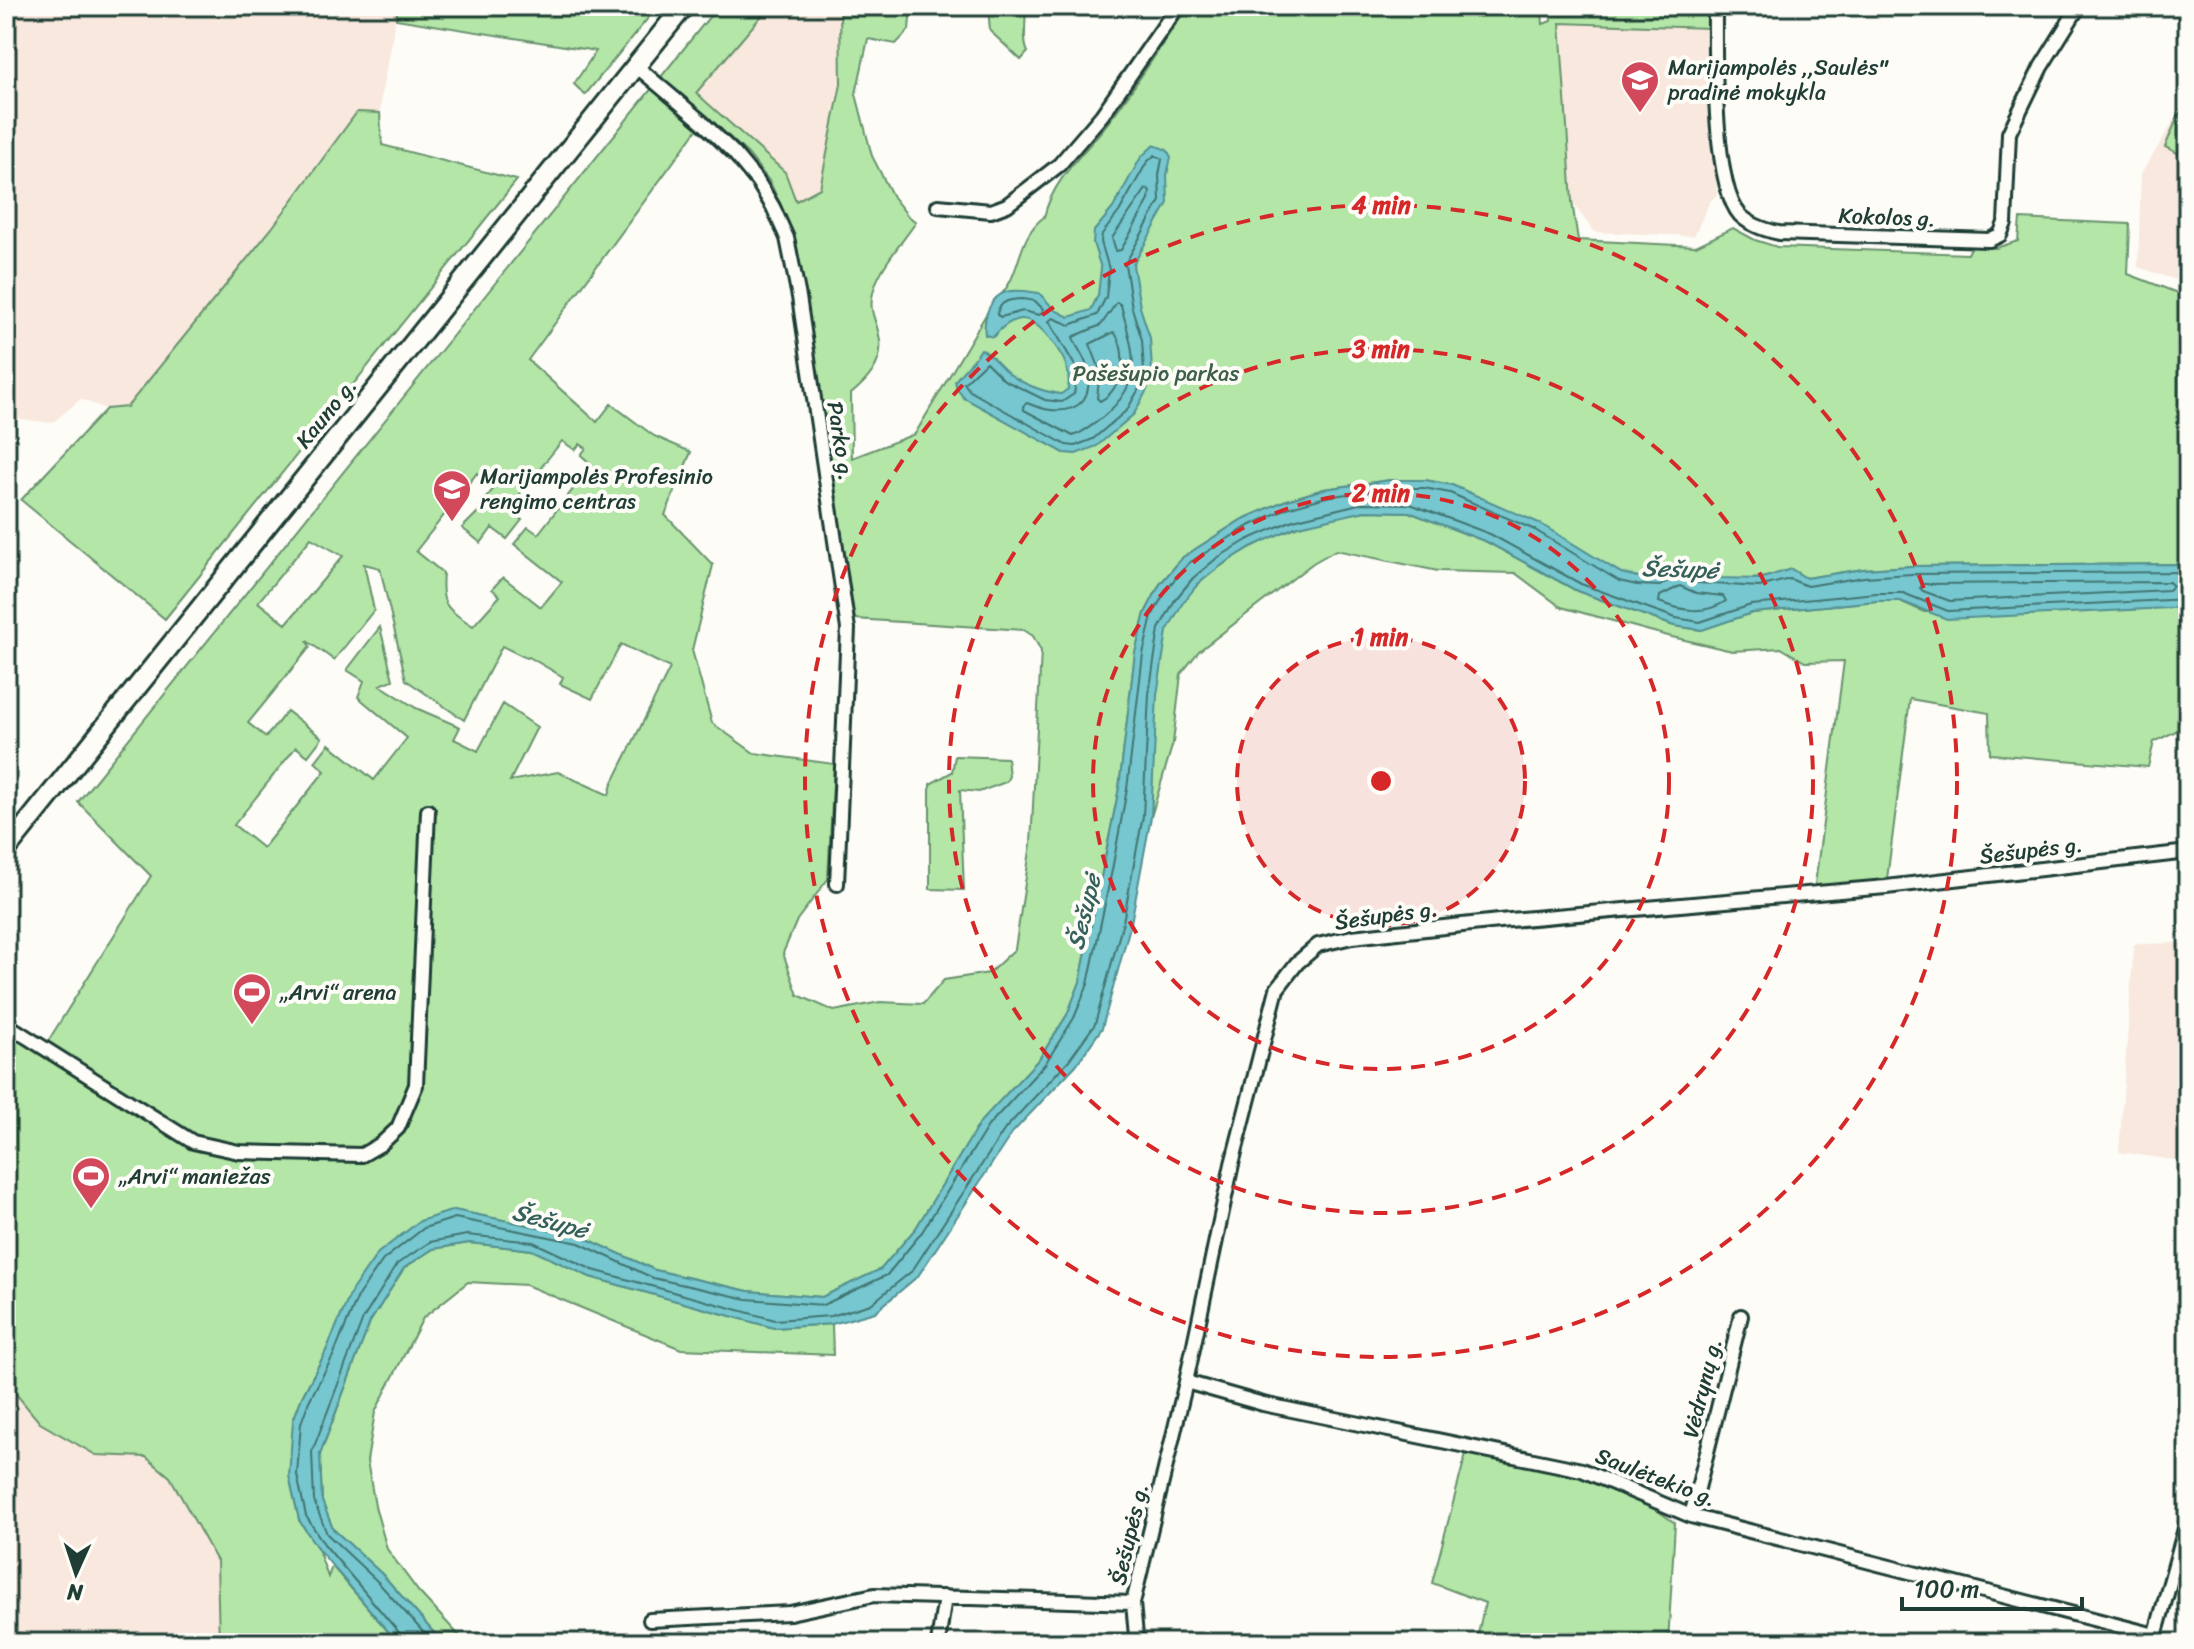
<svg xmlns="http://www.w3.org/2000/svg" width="2194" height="1649" viewBox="0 0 2194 1649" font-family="Sriracha,sans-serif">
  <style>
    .built { fill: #f8e8dd }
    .green { fill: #b3e6a7; stroke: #69926e; stroke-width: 2; fill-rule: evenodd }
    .water { fill: #76c7cf; stroke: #539091; stroke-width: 2 }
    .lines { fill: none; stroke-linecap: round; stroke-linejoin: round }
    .shore { stroke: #427472; stroke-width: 2 }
    .minor-casing { stroke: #1f3d34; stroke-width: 18 }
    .secondary-casing { stroke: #1f3d34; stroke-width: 24 }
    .minor { stroke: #fdfcf7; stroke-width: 12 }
    .secondary { stroke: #fdfcf7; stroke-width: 18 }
    .ring { fill: none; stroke: #d62828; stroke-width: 4; stroke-dasharray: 14 10 }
    .labels { text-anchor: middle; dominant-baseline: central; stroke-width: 8; stroke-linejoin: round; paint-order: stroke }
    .poi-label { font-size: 22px; fill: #1f3d34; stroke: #fdfcf7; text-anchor: start }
    .street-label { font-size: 22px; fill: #1f3d34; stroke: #fdfcf7 }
    .park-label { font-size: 22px; fill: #3d5f4b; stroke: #fdfcf7 }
    .water-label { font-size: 24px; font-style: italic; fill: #35605b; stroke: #fdfcf7 }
    .centre { fill: #d62828; stroke: #fdfcf7; stroke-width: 4 }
    .ring-label { font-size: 24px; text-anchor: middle; font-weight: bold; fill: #d62828; stroke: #fdfcf7; stroke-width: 8; stroke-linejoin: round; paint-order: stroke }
  </style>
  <rect width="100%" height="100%" fill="#fdfcf7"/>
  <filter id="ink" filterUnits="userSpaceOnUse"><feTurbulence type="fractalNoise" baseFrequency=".0125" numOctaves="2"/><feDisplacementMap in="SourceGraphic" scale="16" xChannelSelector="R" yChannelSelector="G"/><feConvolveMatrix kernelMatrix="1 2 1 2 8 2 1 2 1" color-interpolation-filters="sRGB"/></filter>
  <g filter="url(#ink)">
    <path class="built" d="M6 6H398L382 90 380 113H357L272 228 127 407 106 409 81 399 52 423 6 417Z
      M770 6H840L841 84 820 188 796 201 696 93Z
      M1560 23 1710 28 1717 195 1710 201 1694 236 1594 232 1572 202Z
      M2188 98V284L2138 267 2141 174Z
      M2188 943V1162L2119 1152 2134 944Z
      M6 1382 40 1423 96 1455 147 1457 170 1477 217 1562 219 1643H6Z"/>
    <path class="green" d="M398 6H658L585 95 574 84 596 51 396 19Z
      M718 6H770L696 93 785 172 796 201 820 188 841 84 840 6H911L909 30 896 44 868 39 856 94 872 156 893 197 908 216 916 222C905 239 881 266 875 286 866 313 877 317 880 341 883 364 867 381 851 394L852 458 915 434 994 301C1023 280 1014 239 1044 217 1054 175 1089 150 1113 116 1137 84 1158 51 1180 18L1197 7 1538 6 1542 11 1543 24 1551 21V6H1557L1558 13 1575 14 1576 6H1579L1586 13 1592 6H1715L1709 28 1560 23 1572 202 1578 240 1696 246 1733 228 1755 240 1777 247 1968 254 1971 247 1996 248 2018 241 2020 219 2130 224 2128 274 2188 297V564L1912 566 1863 569 1806 578 1791 569C1765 581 1729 583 1701 576 1690 573 1683 568 1670 568L1660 578 1638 577 1621 573 1452 485 1425 480H1390L1324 489 1284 501 1241 520 1183 557 1160 584 1145 613 1135 653 1119 788 1080 982 1067 1015 1039 1059 981 1121 916 1228 881 1269 822 1297 748 1291 655 1270 581 1236 454 1210 325 1353 302 1397 293 1421 299 1520 318 1549 328 1577 332 1566 398 1643H219L217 1561 170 1477 146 1457 96 1455 40 1423 6 1382V1024L45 1046 151 876 78 802ZM707 116 748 154 770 182 796 240 855 619 1024 630 1033 636 1041 651 1031 844 1015 949 989 973 944 980 923 1004 880 1002 834 1011 798 995 783 953 797 920 828 879 834 764 754 753 712 723 692 650 713 565 665 515 691 452 654 436 611 404 597 422 528 360ZM562 441 575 450 580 444 586 448 581 455 592 465 538 534 528 527 514 544 562 582 541 607 503 577 492 589 500 596 473 626C446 608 440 606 443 573L416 551 477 473 495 487 482 503 484 506 462 528 481 543 492 528 507 539 522 520 508 509ZM311 538 343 556 286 624 258 602ZM364 564 380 568 406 680 464 720 502 646 526 658 529 657 563 677 560 684 592 699 621 644 670 668 612 784 609 795 558 772 510 781 537 727 503 704 478 751 454 739 460 727 416 708 380 685 393 680 380 627 347 670 364 681 358 697 407 738 374 780 329 744 315 762 325 771 263 848 234 825 296 747 308 756 322 738 287 711 266 737 248 723 310 647 307 641 334 660 374 610Z
      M988 6H1025C1027 21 1022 41 1028 52L1021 60 990 31Z
      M2188 101V158L2165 147 2178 116Z
      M357 112 380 113 382 145 517 180 165 619 21 500 106 409 127 407 272 228Z
      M1365 511 1409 512 1487 542 1577 591 1674 626 1701 630 1752 613 1877 601H1900L1924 612 2188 607V725L2154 742 2148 767 1990 754 1989 713 1910 699 1886 887 1814 892 1844 661 1805 662 1781 648 1732 651 1672 637 1561 607 1515 573 1438 571 1336 550 1313 563 1199 651 1181 674 1173 743 1151 817C1154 757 1152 693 1166 634 1179 583 1248 545 1294 528 1316 520 1342 516 1365 511Z
      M955 756 1007 758 1009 776 1006 782 979 792 960 790 964 890 930 889V784L952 772Z
      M469 1243 532 1250 590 1277 774 1328 832 1324 833 1355 681 1349 526 1285 468 1282 423 1318 375 1412 367 1461 375 1506 387 1549 418 1591 466 1643H443L382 1574 333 1529 322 1501 320 1455 370 1322 404 1268 433 1249Z
      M1468 1446 1607 1475 1675 1523 1668 1643H1476L1485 1603 1432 1583Z"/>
    <path class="water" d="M1154 145 1167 150 1171 157 1167 175 1168 203 1133 265 1140 307 1150 338 1152 371 1147 390 1134 414 1097 446 1076 454 1064 453 964 398 957 389 955 381C964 368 973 363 981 349 992 355 997 363 1006 371 1019 383 1043 392 1061 394L1068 389C1071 371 1064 357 1053 343 1033 316 1018 309 993 337L985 335C983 319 989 297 1006 292 1016 289 1030 292 1039 293L1055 310 1069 317 1091 310 1098 295 1101 268 1093 243 1094 231 1113 208 1141 157Z
      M1390 480H1425L1452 485 1539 523 1621 573 1638 577 1659 578 1675 566 1699 575 1719 578 1760 579 1791 569 1806 578 1863 569 1912 566 2188 564V607L1947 619 1900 601H1877L1752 613 1702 630 1674 626 1577 591 1487 542 1409 512 1365 511 1295 527 1251 547 1222 565 1198 584 1182 604 1167 631 1157 695 1151 817 1131 923 1102 1028 1076 1065 1012 1133 918 1276 875 1312 832 1324 774 1328 590 1277 532 1250 469 1243 433 1249 404 1268 370 1322 320 1454 322 1501 333 1529 382 1574 443 1643H398L318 1549 299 1520 289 1476 293 1421 302 1397 325 1353 352 1290 378 1253 420 1221 454 1210 581 1236 655 1270 748 1291 822 1297 881 1269 916 1228 981 1121 1039 1059 1067 1015 1080 982 1119 788 1135 653 1145 613 1160 584 1183 557 1241 520 1284 501 1324 489Z"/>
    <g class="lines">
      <path class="shore" d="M1155 155 1162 159 1159 175 1160 201 1125 264 1132 308 1142 340 1144 370 1140 387 1127 410 1093 439 1075 446 1066 445 970 391 964 383 986 362 1004 380 1045 400 1062 402 1074 394 1078 371 1049 321 1053 318 1070 325 1097 315 1106 297 1109 269 1101 242 1102 234 1119 212 1147 162Z
        M1146 189 1150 191 1149 200 1121 250 1116 251 1112 238Z
        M1023 299 1035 301 1043 309 1042 313 1039 315 1023 311 1001 317 997 315C998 301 1011 299 1023 299Z
        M1117 302 1121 305C1132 350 1147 379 1105 415 1095 424 1086 431 1073 436L1024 410 1023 406 1027 403C1057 416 1094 415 1088 371 1087 359 1076 348 1073 337L1101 325Z
        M1114 332C1129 351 1123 390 1100 401L1097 398 1100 370 1090 344Z
        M2169 582 2173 586 2169 590 1950 601 1923 591 1920 588 1924 584Z
        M1680 586 1696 593 1723 596 1726 601C1705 615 1682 611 1659 602L1660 596Z
        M403 1643 401 1635 324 1544 306 1516 297 1475 301 1423 309 1401 333 1356 359 1294 383 1260 424 1228 455 1218 579 1243 653 1278 747 1299 823 1305 887 1275 922 1232 988 1126 1045 1064 1074 1018 1088 984 1112 870 1127 789 1143 654 1152 616 1167 588 1189 563 1245 528 1287 508 1326 497 1390 488H1424L1450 493 1535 530 1619 581 1637 585 1660 586 1677 575 1699 583 1759 587 1790 579 1807 586 1864 577 1912 574 2188 572
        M433 1643 376 1580 327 1534 314 1501 312 1452 363 1319 397 1264 430 1242 467 1235 533 1242 593 1270 775 1320 831 1316 871 1304 912 1271 1005 1129 1069 1060 1095 1024 1123 922 1143 816 1149 694 1159 629 1175 600 1193 578 1217 558 1247 540 1293 520 1363 503 1410 504 1490 534 1581 584 1676 618 1700 622 1751 605 1877 593H1903L1948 611 2188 599"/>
      <g class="minor-casing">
        <path id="minor" d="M1715 6C1715 50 1712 184 1740 215 1750 225 1765 230 1779 233L1989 240 2000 235 2005 223 2009 133 2041 67 2079 6
          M636 66 701 121 734 153 758 182 773 207 787 238 799 297 848 629 837 884
          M938 206 991 211 1007 205 1059 165 1102 115 1178 6
          M6 1024 193 1142 239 1152 362 1155 381 1144 398 1128 416 1085 428 811
          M1186 1382 1263 1404 1582 1470 1691 1516 2155 1635
          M1691 1516 1741 1316
          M650 1620 790 1613 874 1595 1133 1603
          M2154 1640 2188 1518
          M938 1643 945 1597
          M1141 1643 1136 1636 1133 1603 1186 1382 1232 1164 1277 989 1297 963 1318 945 1352 937 1499 921 1886 887 2188 852"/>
      </g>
      <g class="secondary-casing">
        <path id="secondary" d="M6 850 684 6"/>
      </g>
      <use href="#minor" class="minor"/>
      <use href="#secondary" class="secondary"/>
    </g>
  </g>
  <circle cx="1381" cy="781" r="144" fill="#d62828" fill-opacity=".12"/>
  <g class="ring">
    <circle cx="1381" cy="781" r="144"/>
    <circle cx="1381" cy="781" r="288"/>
    <circle cx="1381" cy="781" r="432"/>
    <circle cx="1381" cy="781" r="576"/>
  </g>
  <defs>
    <g id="school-pin" transform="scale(2)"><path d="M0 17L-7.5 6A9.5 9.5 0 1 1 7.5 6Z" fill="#d1495b" stroke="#fdfcf7"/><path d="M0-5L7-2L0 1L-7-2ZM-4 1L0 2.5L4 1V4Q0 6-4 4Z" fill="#fff"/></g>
    <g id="university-pin" transform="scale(2)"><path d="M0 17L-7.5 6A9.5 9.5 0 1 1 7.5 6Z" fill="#d1495b" stroke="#fdfcf7"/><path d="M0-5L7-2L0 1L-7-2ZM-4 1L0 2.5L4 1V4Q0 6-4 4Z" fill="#fff"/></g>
    <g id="stadium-pin" transform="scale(2)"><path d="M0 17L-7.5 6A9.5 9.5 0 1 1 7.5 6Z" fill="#d1495b" stroke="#fdfcf7"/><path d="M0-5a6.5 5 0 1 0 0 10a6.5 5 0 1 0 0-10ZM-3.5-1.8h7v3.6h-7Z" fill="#fff"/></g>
  </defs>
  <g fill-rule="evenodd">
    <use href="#school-pin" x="1640" y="80"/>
    <use href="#university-pin" x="452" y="489"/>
    <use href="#stadium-pin" x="252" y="992"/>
    <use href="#stadium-pin" x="91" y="1176"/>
  </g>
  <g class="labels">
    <g class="poi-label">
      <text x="1668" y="67">Marijampolės ,,Saulės"<tspan x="1668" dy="25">pradinė mokykla</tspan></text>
      <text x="480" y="476">Marijampolės Profesinio<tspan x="480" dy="25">rengimo centras</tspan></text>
      <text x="280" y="992">„Arvi“ arena</text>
      <text x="119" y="1176">„Arvi“ maniežas</text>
    </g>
    <g class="street-label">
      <text transform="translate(1887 217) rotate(2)">Kokolos g.</text>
      <text transform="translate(326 413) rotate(-51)">Kauno g.</text>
      <text transform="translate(841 441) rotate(81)">Parko g.</text>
      <text transform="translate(2031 850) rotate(-7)">Šešupės g.</text>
      <text transform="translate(1386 915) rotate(-8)">Šešupės g.</text>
      <text transform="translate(1702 1388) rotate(-76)">Vėdrynų g.</text>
      <text transform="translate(1656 1477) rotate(21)">Saulėtekio g.</text>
      <text transform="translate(1129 1534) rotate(-77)">Šešupės g.</text>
    </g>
    <g class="park-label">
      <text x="1156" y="373">Pašešupio parkas</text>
    </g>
    <g class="water-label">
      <text transform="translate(1680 569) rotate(2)">Šešupė</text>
      <text transform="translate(1084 912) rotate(-76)">Šešupė</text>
      <text transform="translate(550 1221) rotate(15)">Šešupė</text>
    </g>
  </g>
  <circle cx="1381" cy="781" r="12" class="centre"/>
  <g class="ring-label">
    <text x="1381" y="213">4 min</text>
    <text x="1381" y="357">3 min</text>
    <text x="1381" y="501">2 min</text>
    <text x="1381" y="645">1 min</text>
  </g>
  <rect width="2194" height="1649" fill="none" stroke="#fdfcf7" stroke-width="32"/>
  <rect x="16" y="16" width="2162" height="1617" fill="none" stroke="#1f3d34" stroke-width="3" filter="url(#ink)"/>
  <g transform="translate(76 1573) rotate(183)" stroke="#fdfcf7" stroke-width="6" paint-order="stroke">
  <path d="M0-6L14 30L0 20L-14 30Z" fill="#1f3d34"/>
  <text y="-12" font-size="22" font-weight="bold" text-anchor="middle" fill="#1f3d34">N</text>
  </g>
  <path d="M1902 1597v12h180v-12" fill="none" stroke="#1f3d34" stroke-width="4"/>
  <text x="1914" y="1597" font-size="24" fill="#1f3d34" stroke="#fdfcf7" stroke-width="6" paint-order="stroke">100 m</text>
</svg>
